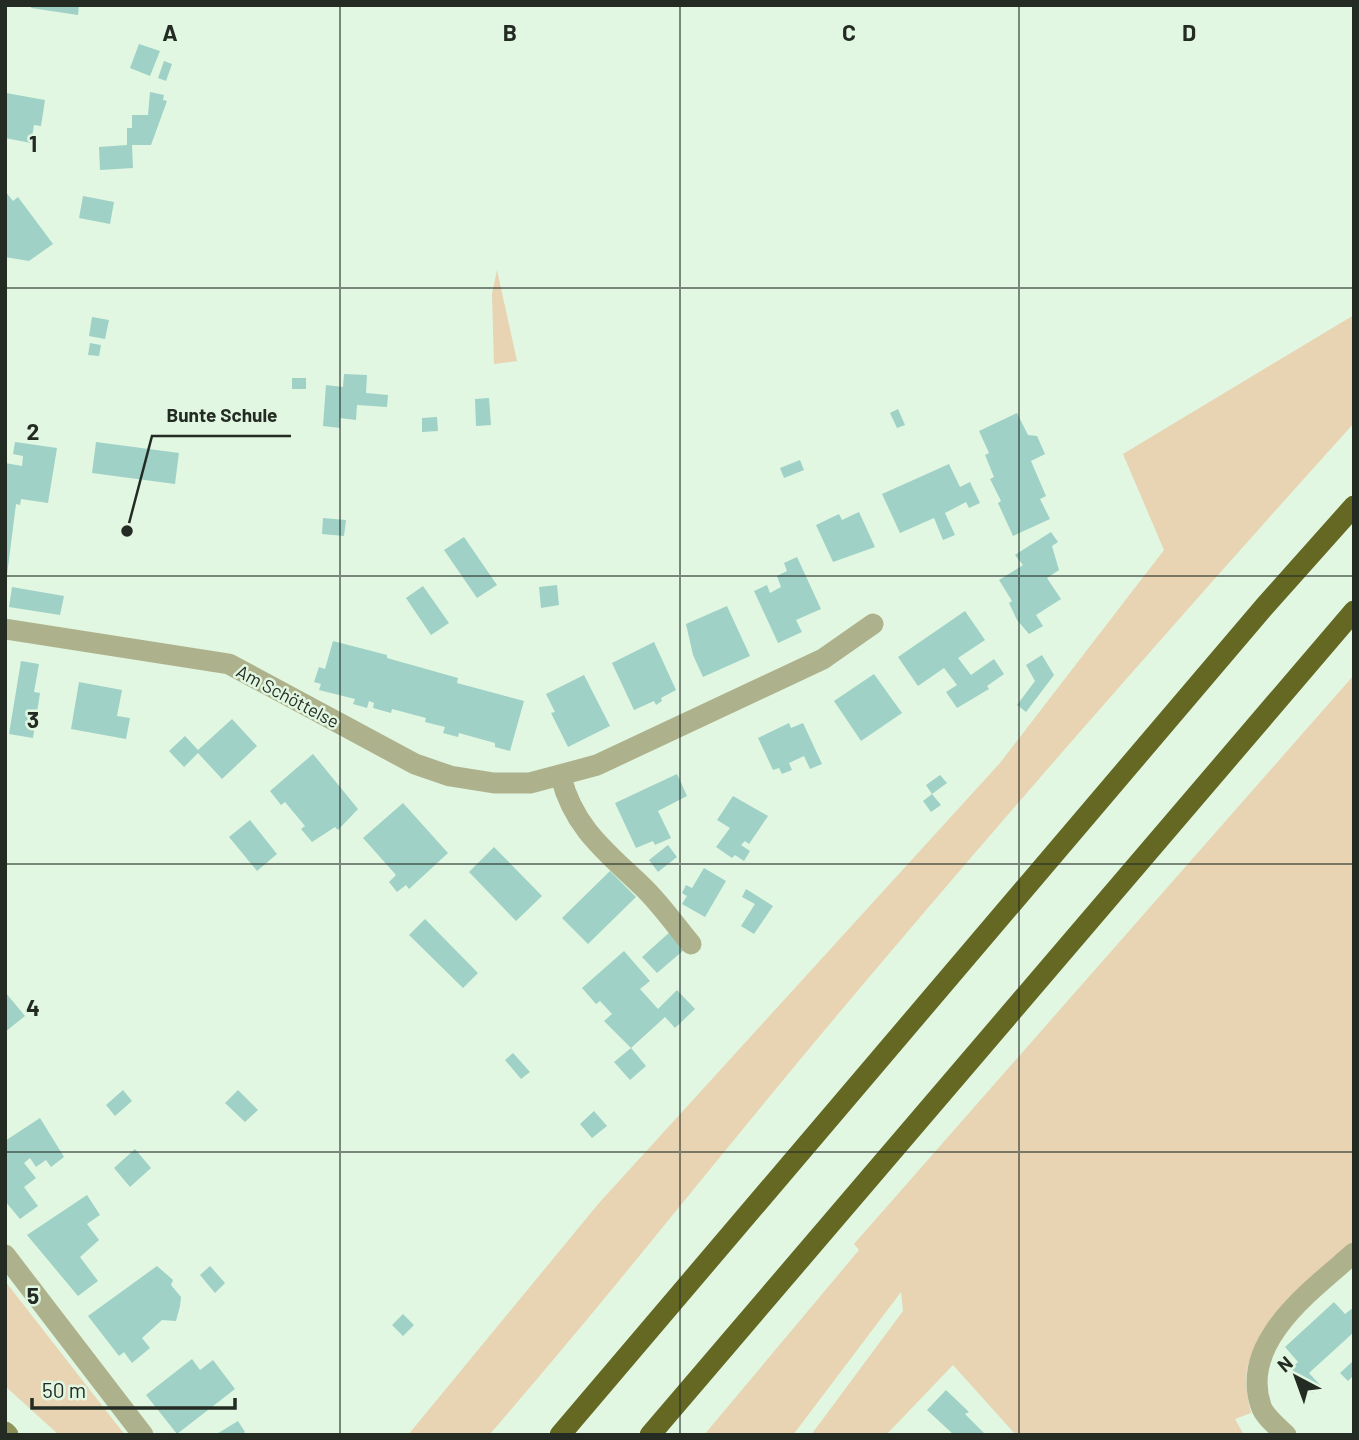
<svg xmlns="http://www.w3.org/2000/svg" width="1359" height="1440" viewBox="0 0 1359 1440" font-family="Barlow,sans-serif">
  <style>
    .green { fill: #e8d3b2 }
    .building { fill: #9fd1c6 }
    .lines { fill: none; stroke-linecap: round; stroke-linejoin: round }
    .minor { stroke: #aeb28c; stroke-width: 21 }
    .secondary { stroke: #8e935a; stroke-width: 21 }
    .motorway { stroke: #646823; stroke-width: 21 }
    .grid { fill: none; stroke: #232b23; stroke-width: 2; stroke-opacity: 0.55 }
    .labels { text-anchor: middle; dominant-baseline: central; stroke-width: 5; stroke-linejoin: round; paint-order: stroke }
    .street-label { font-size: 18px; fill: #232b23; stroke: #e1f7e2 }
    .grid-label { font-size: 23px; text-anchor: middle; font-weight: bold; fill: #232b23; stroke: #e1f7e2; stroke-width: 5; stroke-linejoin: round; paint-order: stroke }
    .leader { fill: none; stroke: #232b23; stroke-width: 2.5 }
    .callout-dot { fill: #232b23; stroke: #e1f7e2; stroke-width: 2.5 }
    .callout-label { font-size: 19px; text-anchor: middle; font-weight: bold; fill: #232b23; stroke: #e1f7e2; stroke-width: 5; stroke-linejoin: round; paint-order: stroke }
  </style>
  <rect width="100%" height="100%" fill="#e1f7e2"/>
  <path class="green" d="M497 270 517 361 494 364 492 294Z
    M1354 315V423C1172 625 992 830 818 1038 708 1170 602 1305 489 1435H408L599 1203 1000 763 1164 550 1123 454Z
    M1354 675V1241C1330 1260 1256 1338 1248 1365 1244 1380 1247 1397 1251 1413L1235 1419 1244 1435H1016L953 1365 886 1435H811L903 1311 901 1292 793 1435H704L859 1250 854 1244Z
    M5 1281 125 1435H59L5 1386Z"/>
  <path class="building" d="M32 5H79L78 15 31 8Z
    M139 44 160 51 150 76 130 68Z
    M164 61 172 64 166 81 158 78Z
    M150 92 164 95 163 100 167 101 151 145H132L133 168 100 170 99 147 127 145V128H132V115H148Z
    M6 93 45 100 41 126 34 125 31 143 5 138Z
    M5 191 13 201 18 197 53 244 29 261 5 257Z
    M83 196 114 202 110 224 79 218Z
    M92 317 109 320 105 339 89 336Z
    M90 343 101 345 99 356 88 355Z
    M344 374 367 375 366 393 388 395 387 407 357 405 356 420 340 418V428L323 426 326 385 343 387Z
    M292 378H306V389H292Z
    M489 398 491 425 476 426 475 399Z
    M898 409 905 425 897 428 890 413Z
    M1017 413 1028 435 1037 436 1045 454 1031 461 1046 496 1040 499 1050 519 1013 536 998 503 1001 501 990 479 994 477 985 455 989 453 979 431Z
    M437 417 438 431 422 432V418Z
    M15 442 57 448 48 503 21 499 20 505 16 504 7 575 5 463 22 466 23 456 13 454Z
    M96 442 179 453 175 484 92 473Z
    M800 460 804 470 784 478 780 468Z
    M949 464 960 487 970 482 980 503 969 508 966 502 945 513 955 535 943 540 934 518 900 533 882 494Z
    M859 512 875 547 833 562 816 525 839 514 842 520Z
    M323 518 346 520 344 536 322 534Z
    M1051 532 1058 542 1052 546 1059 570 1047 578 1061 599 1036 615 1043 626 1029 634 1017 620 1009 603 1012 601 999 580 1023 565 1015 555Z
    M464 537 497 585 477 598 444 550Z
    M797 557 821 609 796 620 802 632 778 643 754 591 767 585 770 593 781 587 777 576 787 571 784 563Z
    M557 585 559 605 541 608 539 587Z
    M423 586 449 623 431 635 406 598Z
    M12 587 64 596 60 615 9 607Z
    M727 606 750 656 703 677 693 655 686 624Z
    M965 611 985 640 958 658 971 675 994 659 1004 674 987 686 989 689 957 708 946 692 957 685 944 668 918 686 898 657Z
    M333 641 387 655V658L458 678 457 683 524 701 510 751 495 747V743L459 733 458 737 443 733 445 727 425 722 426 718 392 709 391 713 373 708 374 703 369 701 367 708 353 704 355 699 319 690 321 684 314 682 319 667 325 669Z
    M654 642 676 690 661 698 662 701 656 705 654 701 634 710 612 663Z
    M1042 655 1054 675 1026 712 1017 705 1035 681 1026 665Z
    M21 661 39 664 34 692 40 693 33 738 9 734Z
    M874 674 902 713 861 741 834 701Z
    M584 675 610 726 568 747 551 713 555 712 546 694Z
    M79 682 122 690 117 716 130 718 126 739 71 729Z
    M232 719 257 746 222 779 198 753 184 767 169 751 185 736 198 750Z
    M789 723 791 728 803 723 822 764 810 769 804 756 789 763 792 770 782 774 779 768 773 770 758 738Z
    M313 754 358 809 338 830 335 827 312 842 301 829 305 826 285 802 281 805 270 791Z
    M677 774 687 796 658 811 671 838 655 845 653 841 636 848 615 803Z
    M940 775 947 783 932 794 926 785Z
    M932 794 941 805 931 812 923 801Z
    M733 796 768 816 749 844 745 841 741 845 750 851 744 861 735 855 732 858 716 847 730 828 717 820Z
    M403 803 448 853 409 889 406 885 397 892 389 882 396 875 363 838Z
    M250 820 277 854 257 871 229 837Z
    M668 845 677 857 658 872 649 860Z
    M494 847 542 896 516 921 469 872Z
    M704 868 726 881 705 917 682 904 687 896 682 893 686 885 692 888Z
    M610 871 636 897 588 944 562 918Z
    M746 889 773 906 754 934 741 926 755 904 742 897Z
    M425 919 478 973 463 988 409 935Z
    M670 932 685 949 657 973 642 957Z
    M624 951 650 981 640 989 658 1009 677 990 695 1009 675 1028 665 1017 631 1048 604 1021 612 1014 600 1001 596 1004 582 988Z
    M5 992 25 1016 5 1032Z
    M631 1048 646 1066 630 1080 614 1062Z
    M513 1053 530 1072 521 1079 505 1060Z
    M123 1090 132 1101 115 1116 106 1105Z
    M238 1090 258 1110 245 1122 225 1103Z
    M594 1111 607 1126 592 1138 580 1124Z
    M40 1118 64 1157 51 1167 46 1160 36 1167 30 1158 24 1163 36 1178 24 1187 38 1206 20 1219 5 1201V1141Z
    M135 1149 151 1168 130 1187 114 1168Z
    M87 1195 100 1215 87 1224 99 1240 80 1257 98 1281 78 1296 27 1235Z
    M157 1266 173 1280 171 1285 181 1297 180 1306 176 1321 162 1320 142 1338 150 1348 132 1363 124 1352 119 1356 88 1316Z
    M210 1266 225 1283 215 1293 200 1275Z
    M1334 1302 1345 1314 1354 1307V1332L1309 1373 1321 1386 1312 1393 1290 1369 1298 1362 1285 1347Z
    M403 1314 414 1325 403 1336 392 1325Z
    M192 1359 200 1370 213 1360 235 1389 177 1434 146 1395Z
    M1354 1360V1375L1348 1381 1340 1373Z
    M946 1390 969 1412 965 1414 986 1435H954L927 1410Z
    M238 1421 245 1432 242 1435H215Z"/>
  <g class="lines">
    <path class="minor" d="M5 629 229 664 415 764 450 776 494 783H530L597 765 823 659 873 624
      M561 777C574 829 608 853 645 889 662 906 676 926 691 944
      M5 1255 143 1435
      M1286 1435C1278 1427 1264 1416 1261 1406 1239 1342 1312 1290 1354 1253"/>
    <path class="secondary" d="M5 1432 8 1435"/>
    <path class="motorway" d="M560 1435 1264 607 1354 506
      M650 1435 1354 611"/>
  </g>
  <path class="grid" d="M340 5V1435M680 5V1435M1019 5V1435M5 288H1354M5 576H1354M5 864H1354M5 1152H1354"/>
  <g class="labels">
    <g class="street-label">
      <text transform="translate(288 696) rotate(28)">Am Schöttelse</text>
    </g>
  </g>
  <g class="grid-label">
    <text x="170" y="41">A</text>
    <text x="510" y="41">B</text>
    <text x="849" y="41">C</text>
    <text x="1189" y="41">D</text>
    <text x="33" y="152">1</text>
    <text x="33" y="440">2</text>
    <text x="33" y="728">3</text>
    <text x="33" y="1016">4</text>
    <text x="33" y="1304">5</text>
  </g>
  <path class="leader" d="M127 531L152 436H291"/>
  <circle class="callout-dot" cx="127" cy="531" r="7"/>
  <g class="callout-label">
    <text x="222" y="422">Bunte Schule</text>
  </g>
  <rect width="1359" height="1440" fill="none" stroke="#232b23" stroke-width="14"/>
  <g transform="translate(1296 1377) rotate(319)" stroke="#e1f7e2" stroke-width="5" paint-order="stroke">
  <path d="M0-5L12 26L0 18L-12 26Z" fill="#232b23"/>
  <text y="-10" font-size="19" font-weight="bold" text-anchor="middle" fill="#232b23">N</text>
  </g>
  <path d="M32 1398v10h203v-10" fill="none" stroke="#232b23" stroke-width="3.5"/>
  <text x="42" y="1398" font-size="21" fill="#232b23" stroke="#e1f7e2" stroke-width="5" paint-order="stroke">50 m</text>
</svg>
